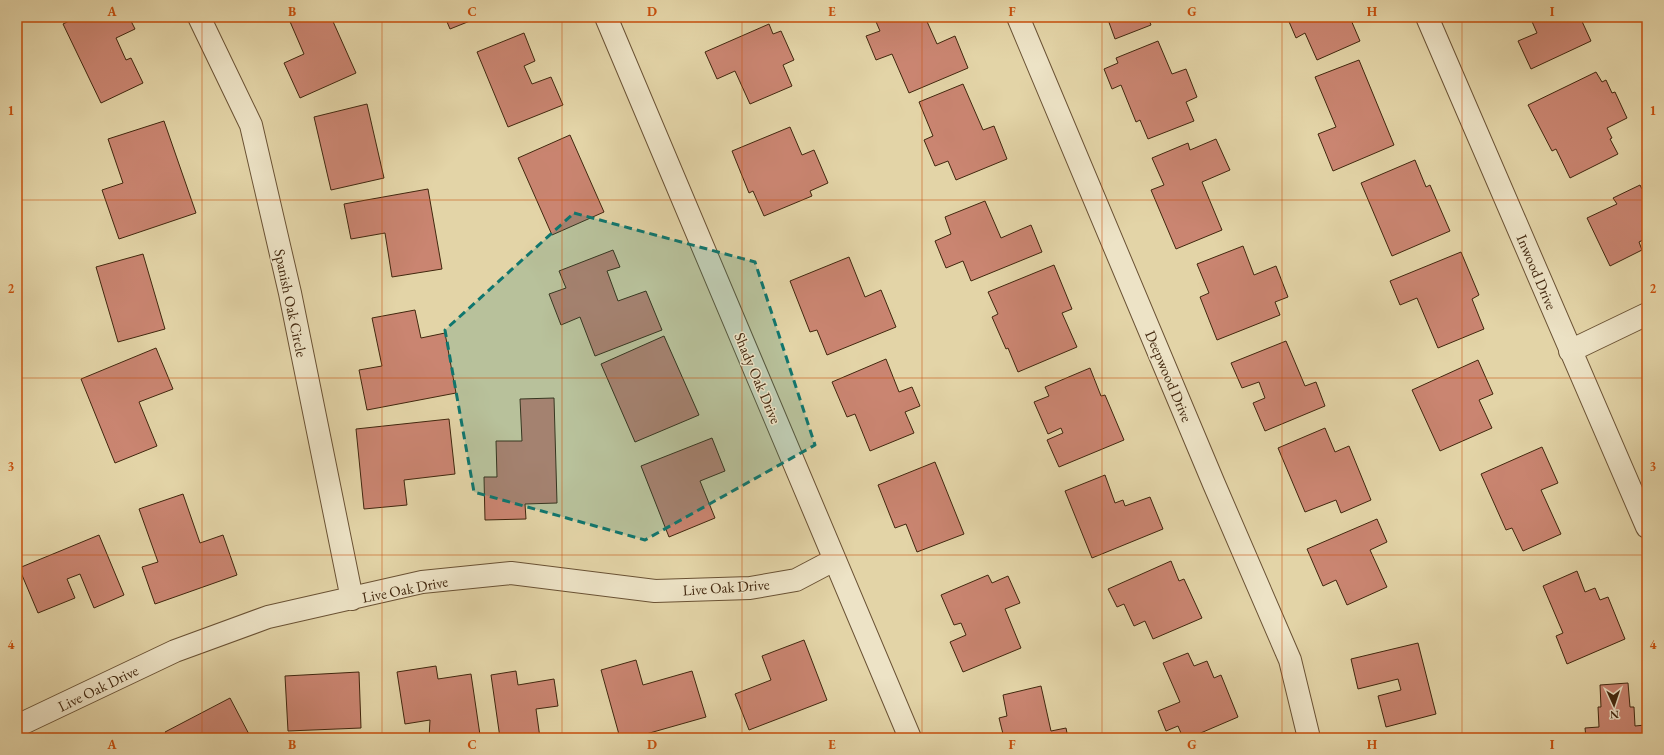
<svg xmlns="http://www.w3.org/2000/svg" width="1664" height="755" viewBox="0 0 1664 755" font-family="'EB Garamond',serif">
  <style>
    .building { fill: #ca8571; stroke: #41270e }
    .lines { fill: none; stroke-linecap: round; stroke-linejoin: round }
    .minor-casing { stroke: #6a5234; stroke-width: 24 }
    .minor { stroke: #ede3c6; stroke-width: 22 }
    .marked { fill: #0f766e; fill-opacity: 0.2; stroke: #0f766e; stroke-width: 3; stroke-dasharray: 8 5; stroke-linejoin: round }
    .grid { fill: none; stroke: #c74f0c; stroke-width: 1; stroke-opacity: 0.55 }
    .labels { text-anchor: middle; dominant-baseline: central; stroke-width: 3; stroke-linejoin: round; paint-order: stroke }
    .street-label { font-size: 15px; fill: #41270e; stroke: #ede3c6 }
    .neatline { fill: none; stroke: #c74f0c; stroke-width: 1.5 }
    .grid-label { font-size: 13px; text-anchor: middle; font-weight: bold; fill: #c74f0c }
  </style>
  <rect width="100%" height="100%" fill="#e3d4a7"/>
  <filter id="stains"><feTurbulence type="fractalNoise" baseFrequency=".005" numOctaves="4"/><feColorMatrix values="0 0 0 0 .2 0 0 0 0 .09 0 0 0 0 .02 0 0 0 .5 -.17"/></filter>
  <radialGradient id="worn" r=".72"><stop offset=".6" stop-color="#630" stop-opacity="0"/><stop offset="1" stop-color="#630" stop-opacity=".3"/></radialGradient>
  <path class="building" d="M77 17H129L135 29 116 38 126 60 131 58 143 83 101 103 63 24Z
    M288 17H331L356 73 300 98 284 63 304 54Z
    M445 17H480L450 29Z
    M874 17H925L937 44 955 36 968 68 909 93 892 54 876 60 866 36 880 31Z
    M1102 17H1148L1151 25 1115 39 1107 17 1103 19Z
    M1287 17H1357L1351 20 1360 41 1317 60 1305 33 1296 38Z
    M1530 17H1580L1591 41 1531 69 1518 41 1537 33Z
    M769 24 773 34 781 31 794 60 783 65 792 86 750 104 735 71 717 79 705 52Z
    M524 33 535 61 524 66 532 84 551 77 563 105 508 127 477 52Z
    M1158 41 1172 74 1186 69 1197 97 1186 102 1194 121 1148 139 1140 120 1136 122 1121 85 1112 89 1104 69 1118 63 1116 58Z
    M1359 60 1394 145 1333 171 1318 134 1336 127 1315 77Z
    M1596 72 1602 82 1606 80 1612 93 1615 92 1627 118 1607 128 1612 138 1610 139 1618 154 1570 178 1556 149 1552 151 1528 105Z
    M963 84 983 130 994 126 1007 159 956 180 948 161 935 166 924 140 933 136 919 102Z
    M367 104 384 178 331 190 314 117Z
    M164 121 196 213 119 239 102 190 123 183 108 139Z
    M790 127 802 155 814 150 828 183 810 191 812 196 764 216 753 191 749 193 732 151Z
    M570 135 604 212 552 235 518 158Z
    M1216 139 1230 170 1202 182 1222 230 1176 249 1151 190 1164 185 1152 158 1188 143 1190 150Z
    M1415 160 1426 187 1430 185 1450 231 1392 256 1361 183Z
    M1640 185 1642 189 1647 186V238L1639 242 1642 250 1610 266 1587 218 1617 204 1613 198Z
    M428 189 442 269 392 277 385 233 351 239 344 204Z
    M985 201 1001 238 1031 225 1042 252 971 281 963 261 946 268 935 241 951 234 945 217Z
    M1243 246 1254 275 1276 266 1288 297 1275 302 1280 315 1217 340 1200 297 1209 293 1197 264Z
    M613 250 620 267 607 271 618 301 646 291 662 330 595 356 580 317 561 325 549 294 566 288 559 271Z
    M1461 252 1479 295 1472 299 1484 329 1438 348 1417 298 1400 305 1390 281Z
    M143 254 165 329 118 342 96 267Z
    M849 257 865 297 881 290 896 327 827 355 817 330 810 332 790 281Z
    M1054 265 1072 309 1062 313 1077 347 1018 372 1008 348 1006 349 992 317 998 314 988 292Z
    M415 310 421 338 445 333 456 393 367 410 359 370 382 366 372 318Z
    M664 336 699 415 635 442 601 364Z
    M1286 341 1305 386 1316 382 1325 406 1265 431 1253 403 1265 398 1259 382 1242 388 1231 363Z
    M156 348 173 389 139 402 157 446 115 463 81 379Z
    M886 359 899 392 912 387 920 406 905 412 914 433 870 451 855 414 847 417 832 382Z
    M1478 360 1493 394 1479 400 1492 428 1440 451 1412 390Z
    M1090 368 1101 396 1105 395 1124 440 1059 467 1047 440 1063 433 1061 428 1048 434 1034 402 1049 396 1045 387Z
    M554 398 557 503 525 504 526 519 485 520 484 477H497L496 441H522L520 399Z
    M449 419 455 474 404 480 407 505 364 509 356 429Z
    M1325 428 1335 452 1349 446 1371 500 1341 513 1336 500 1305 512 1278 448Z
    M712 438 725 471 700 481 715 518 669 537 641 466Z
    M1542 447 1558 483 1541 490 1561 534 1523 551 1512 528 1506 530 1481 474Z
    M935 462 964 534 917 552 906 524 895 528 878 485Z
    M1105 475 1115 503 1123 500 1125 506 1150 497 1163 529 1092 558 1065 491Z
    M183 494 200 543 223 535 237 575 155 604 142 567 158 562 139 509Z
    M1377 519 1387 542 1370 550 1387 587 1347 605 1336 580 1323 586 1307 549Z
    M99 535 124 595 94 608 80 574 67 579 75 598 38 613 19 568Z
    M1171 561 1179 581 1184 579 1202 618 1153 639 1145 621 1134 626 1124 604 1117 607 1108 589Z
    M1577 571 1585 592 1595 588 1600 600 1608 597 1625 639 1567 664 1556 636 1563 633 1543 586Z
    M988 575 992 583 1008 576 1020 603 1005 609 1021 648 963 672 950 642 966 635 961 623 954 625 941 595Z
    M804 640 827 700 749 730 735 694 771 680 762 656Z
    M1418 643 1436 714 1386 727 1378 696 1401 690 1398 679 1358 689 1351 659Z
    M1188 653 1194 666 1207 661 1214 678 1221 675 1238 717 1189 738H1183L1178 726 1166 731 1158 711 1180 702 1163 663Z
    M636 660 643 685 692 671 706 717 632 738H620L601 670Z
    M436 666 438 679 471 674 480 735 460 738H429L430 720 405 724 397 672Z
    M516 671 518 685 554 679 558 706 536 709 540 738H500L491 675Z
    M359 672 361 728 288 731 285 676Z
    M1628 683 1630 707H1634L1635 726 1645 725 1646 738H1586L1585 728 1599 727 1598 707H1601L1600 685Z
    M1041 686 1051 731 1066 728 1068 738H1004L999 718 1007 716 1003 695Z
    M230 698 251 738H169L165 732Z"/>
  <g class="lines">
    <g class="minor-casing">
      <path id="minor" d="M199 17 251 125 290 293 352 599
        M606 17 910 738
        M1018 17 1214 484 1290 660 1309 738
        M1427 17 1647 527
        M1570 351 1647 314
        M17 726 175 651 268 617 422 582 511 573 655 591 750 588 796 580 834 560"/>
    </g>
    <use href="#minor" class="minor"/>
  </g>
  <path class="marked" d="M574 213 755 262 815 445 645 540 474 492 445 330Z"/>
  <path class="grid" d="M202 17V738M382 17V738M562 17V738M742 17V738M922 17V738M1102 17V738M1282 17V738M1462 17V738M17 200H1647M17 378H1647M17 555H1647"/>
  <g class="labels">
    <g class="street-label">
      <text transform="translate(1537 272) rotate(67)">Inwood Drive</text>
      <text transform="translate(291 303) rotate(78)">Spanish Oak Circle</text>
      <text transform="translate(1169 376) rotate(67)">Deepwood Drive</text>
      <text transform="translate(758 378) rotate(67)">Shady Oak Drive</text>
      <text transform="translate(726 587) rotate(-4)">Live Oak Drive</text>
      <text transform="translate(405 589) rotate(-11)">Live Oak Drive</text>
      <text transform="translate(98 688) rotate(-26)">Live Oak Drive</text>
    </g>
  </g>
  <rect width="1664" height="755" fill="none" stroke="#e3d4a7" stroke-width="44"/>
  <g transform="translate(1614 705) rotate(177)" stroke="#ede3c6" stroke-width="3" paint-order="stroke">
  <path d="M0-3L7 15L0 10L-7 15Z" fill="#41270e"/>
  <text y="-6" font-size="11" font-weight="bold" text-anchor="middle" fill="#41270e">N</text>
  </g>
  <rect x="22" y="22" width="1620" height="711" class="neatline"/>
  <g class="grid-label">
    <text x="112" y="16">A</text>
    <text x="292" y="16">B</text>
    <text x="472" y="16">C</text>
    <text x="652" y="16">D</text>
    <text x="832" y="16">E</text>
    <text x="1012" y="16">F</text>
    <text x="1192" y="16">G</text>
    <text x="1372" y="16">H</text>
    <text x="1552" y="16">I</text>
    <text x="11" y="115">1</text>
    <text x="1653" y="115">1</text>
    <text x="11" y="293">2</text>
    <text x="1653" y="293">2</text>
    <text x="11" y="471">3</text>
    <text x="1653" y="471">3</text>
    <text x="11" y="649">4</text>
    <text x="1653" y="649">4</text>
    <text x="112" y="749">A</text>
    <text x="292" y="749">B</text>
    <text x="472" y="749">C</text>
    <text x="652" y="749">D</text>
    <text x="832" y="749">E</text>
    <text x="1012" y="749">F</text>
    <text x="1192" y="749">G</text>
    <text x="1372" y="749">H</text>
    <text x="1552" y="749">I</text>
  </g>
  <rect width="100%" height="100%" filter="url(#stains)"/>
  <rect width="100%" height="100%" fill="url(#worn)"/>
</svg>
